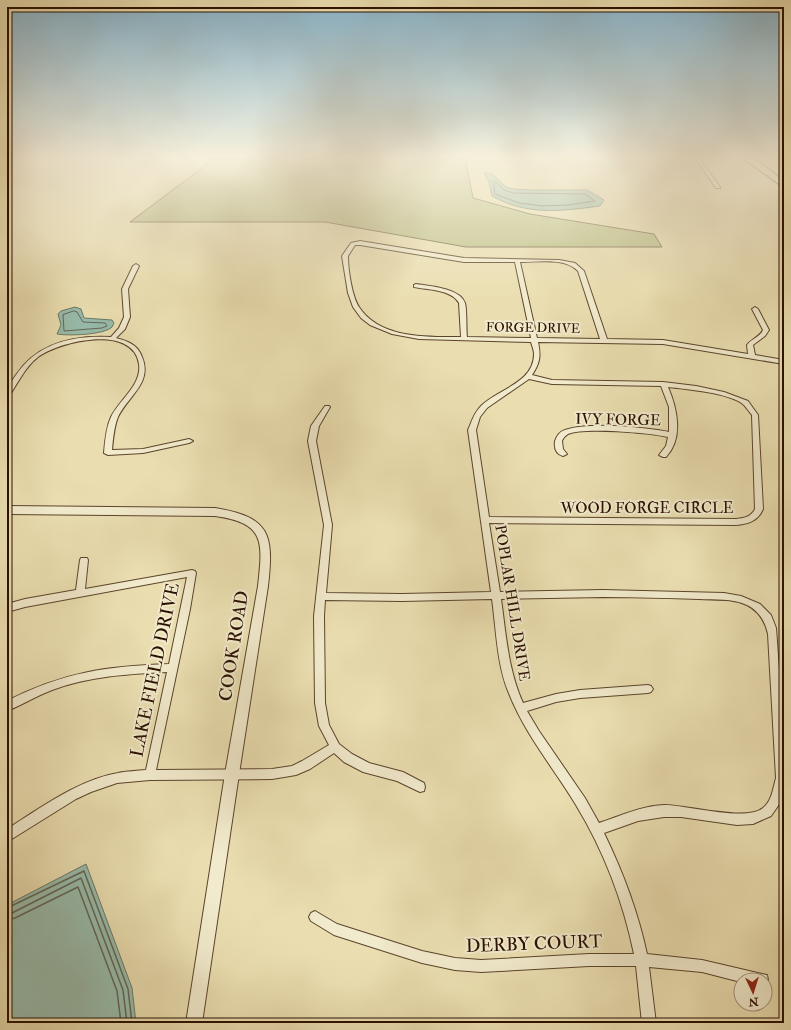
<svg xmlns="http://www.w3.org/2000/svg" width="791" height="1030" viewBox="0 0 791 1030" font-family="'IM FELL Double Pica',serif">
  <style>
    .green { fill: #bdc087; stroke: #746844 }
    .water { fill: #98bcac; stroke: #6c7767 }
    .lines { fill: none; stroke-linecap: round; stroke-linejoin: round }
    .shore-far1 { stroke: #626656; stroke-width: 1 }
    .shore { stroke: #626656; stroke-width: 1.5 }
    .minor-casing { stroke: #5b442c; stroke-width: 2 }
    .tertiary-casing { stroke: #5b442c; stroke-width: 2 }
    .trunk-casing { stroke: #2b1000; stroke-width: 2 }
    .minor { fill: #f1eacc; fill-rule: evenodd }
    .tertiary { fill: #f1eacc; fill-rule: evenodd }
    .trunk { fill: #eadeb0; fill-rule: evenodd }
    .labels { text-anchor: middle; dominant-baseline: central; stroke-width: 4; stroke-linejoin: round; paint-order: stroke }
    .far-street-label { font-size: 13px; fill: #2b1000; stroke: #f1eacc }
    .street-label { font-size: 15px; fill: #2b1000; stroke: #f1eacc }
    .near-street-label { font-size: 18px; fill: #2b1000; stroke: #f1eacc }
  </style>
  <rect width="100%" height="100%" fill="#eadeb0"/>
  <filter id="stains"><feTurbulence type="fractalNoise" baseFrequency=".005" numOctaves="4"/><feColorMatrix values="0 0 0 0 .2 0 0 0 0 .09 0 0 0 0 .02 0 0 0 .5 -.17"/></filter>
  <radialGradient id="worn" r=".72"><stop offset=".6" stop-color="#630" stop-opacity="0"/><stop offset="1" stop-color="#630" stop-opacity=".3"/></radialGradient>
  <path class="green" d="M211 158H465L473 198 530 214 654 234 662 247H466L325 222H130L206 165Z"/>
  <path class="water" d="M484 173H491L506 187 513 189 530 190H587L604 200 600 206C562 211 528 216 492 196L489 182Z
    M75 307 81 309 84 318 112 320 114 323 112 327C104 335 68 336 57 334L61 325 58 314 61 311Z
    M86 864 132 988 136 1023H7V905Z"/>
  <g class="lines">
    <path class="shore-far1" d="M494 182H496L504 190 513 193 585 194 595 201 568 205 543 206 519 203 495 194Z
      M74 311 77 312 83 322 105 323 107 326 102 328 64 331 63 315Z"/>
    <path class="shore" d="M7 908 84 871 128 989 132 1023
      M7 913H12L81 878 123 990 127 1023
      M7 920 15 918 78 887 117 991 121 1023"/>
    <g class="minor-casing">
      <path id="minor" d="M695 158H699L720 187V188H716Z
        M360 241 464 258 559 260 575 263 584 271 607 339 663 340 748 354 747 345C751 339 760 337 763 330L752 309 755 307 758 309 769 330 765 336 753 345 755 355 784 360V364L663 344 538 342C541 356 540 363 532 375L552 380 663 382 696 386 724 392 748 401 758 415 763 509C758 521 748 524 736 525L489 523 500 592 603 590 724 593 741 596 760 604 771 615 776 628 784 739V789L780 803 771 816 753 824 737 825 681 817H664L638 821 604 833C623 872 638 912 647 954L702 960 762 974 767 975 768 980 767 985H765V980H741V982L702 972 649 967 656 1023H642L636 966H589L481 972 455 970 422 963 334 935 311 921 309 917 311 913 315 911 337 924 422 951 455 958 481 960 589 954H634C623 901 604 851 576 805 553 767 524 733 508 691 497 664 496 628 492 599L402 601 325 600 324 616 325 703 329 725 339 744 352 754 369 763 403 772 424 783 425 787 424 791 420 792 397 781 363 772 344 762 334 753 310 769 296 775 272 779 150 780 117 783 91 792 76 799 7 842V829C39 809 80 779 118 773 127 771 137 771 146 770L167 672C128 674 90 676 52 690 36 696 22 705 7 711V701C63 672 108 666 169 664L187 577 25 607 7 612V604L25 599 76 590 80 560 81 558H87L88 560 85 589 192 570 195 571 196 573 190 609 156 770 272 769 292 766 302 761 329 745 319 726 315 703 314 616 324 525 308 441 311 426 325 406H329L330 407 319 426 316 441 332 525 326 593 402 594 491 592 468 430C472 421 474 413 481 406 498 389 534 383 534 354 534 350 532 346 531 342L419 339 392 334 370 325 361 318 353 307 348 293 342 256 351 243ZM355 245H360L464 262H515L531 338 467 337C466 329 467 310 465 303 460 288 429 286 416 284L414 285V287C428 290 451 289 459 303L461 337C427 337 380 339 359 307 352 296 348 270 348 256ZM520 262C538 262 565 257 578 271L600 339 537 338ZM529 379 552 384 661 386 669 407V432C645 427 587 422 565 430 559 432 557 436 555 441 554 448 556 454 563 456L567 454 563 449 562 441C563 438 565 436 568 434 584 427 649 433 668 437L666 446 659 455 663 457H666C684 438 677 408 668 387 686 389 731 393 744 405 747 408 749 412 752 415L755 509C751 517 744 518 736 519L489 517 476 430 480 417 487 408ZM603 597C635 597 667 598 699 599 715 600 732 598 747 605 759 611 765 621 768 634L776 778C773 788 772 801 763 808 746 822 687 805 664 805 641 806 620 816 599 823L585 798 539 731 527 711 556 702 580 698 648 693 651 692 653 689 651 686 648 685 580 690 556 694 523 703C508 670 506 634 501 599Z
        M136 264 139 266 128 289 130 317 125 329 116 338C128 341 138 345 142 357 153 383 128 396 118 417 114 427 113 439 112 450L143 449 189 439 193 441 189 443 143 453 108 455 104 453C105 441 106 428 111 417 119 400 142 385 139 364 133 324 60 341 38 357 25 367 18 383 9 396L7 397C7 388 11 382 16 375 38 342 74 335 111 337L119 328 124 317 122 289 133 266Z"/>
    </g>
    <g class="tertiary-casing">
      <path id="tertiary" d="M7 506 215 508C270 517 274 534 268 586L239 774 202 1023H186L225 774 258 586C263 541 265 523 215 516L7 514Z"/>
    </g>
    <g class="trunk-casing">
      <path id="trunk" d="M742 158C756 156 774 173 784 182V188L768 176Z"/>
    </g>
    <use href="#minor" class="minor"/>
    <use href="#tertiary" class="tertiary"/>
    <use href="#trunk" class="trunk"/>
  </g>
  <linearGradient id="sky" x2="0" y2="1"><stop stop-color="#88b7d0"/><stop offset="0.52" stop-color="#f6f0db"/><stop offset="1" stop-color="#f6f0db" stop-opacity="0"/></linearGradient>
  <rect width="791" height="302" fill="url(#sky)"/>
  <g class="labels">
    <g class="far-street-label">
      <text transform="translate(533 328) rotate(1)">FORGE DRIVE</text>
    </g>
    <g class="street-label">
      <text transform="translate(618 420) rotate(1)">IVY FORGE</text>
      <text x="647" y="508">WOOD FORGE CIRCLE</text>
      <text transform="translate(512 603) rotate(81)">POPLAR HILL DRIVE</text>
    </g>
    <g class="near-street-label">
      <text transform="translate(234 646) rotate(-81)">COOK ROAD</text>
      <text transform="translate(155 670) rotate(-78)">LAKE FIELD DRIVE</text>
      <text transform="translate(534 944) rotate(-2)">DERBY COURT</text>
    </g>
  </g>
  <rect width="791" height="1030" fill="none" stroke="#eadeb0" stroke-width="24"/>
  <rect x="8" y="8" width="775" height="1014" fill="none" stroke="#2b1000" stroke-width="2"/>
  <rect x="12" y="12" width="767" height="1006" fill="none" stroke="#2b1000"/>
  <g transform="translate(753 992) rotate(176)"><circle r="19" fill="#f1eacc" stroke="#a2937a"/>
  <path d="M0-3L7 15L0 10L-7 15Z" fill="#8f2418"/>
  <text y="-6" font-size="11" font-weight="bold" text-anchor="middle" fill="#2b1000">N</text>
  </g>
  <rect width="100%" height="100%" filter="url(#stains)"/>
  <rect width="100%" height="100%" fill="url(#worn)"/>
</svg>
